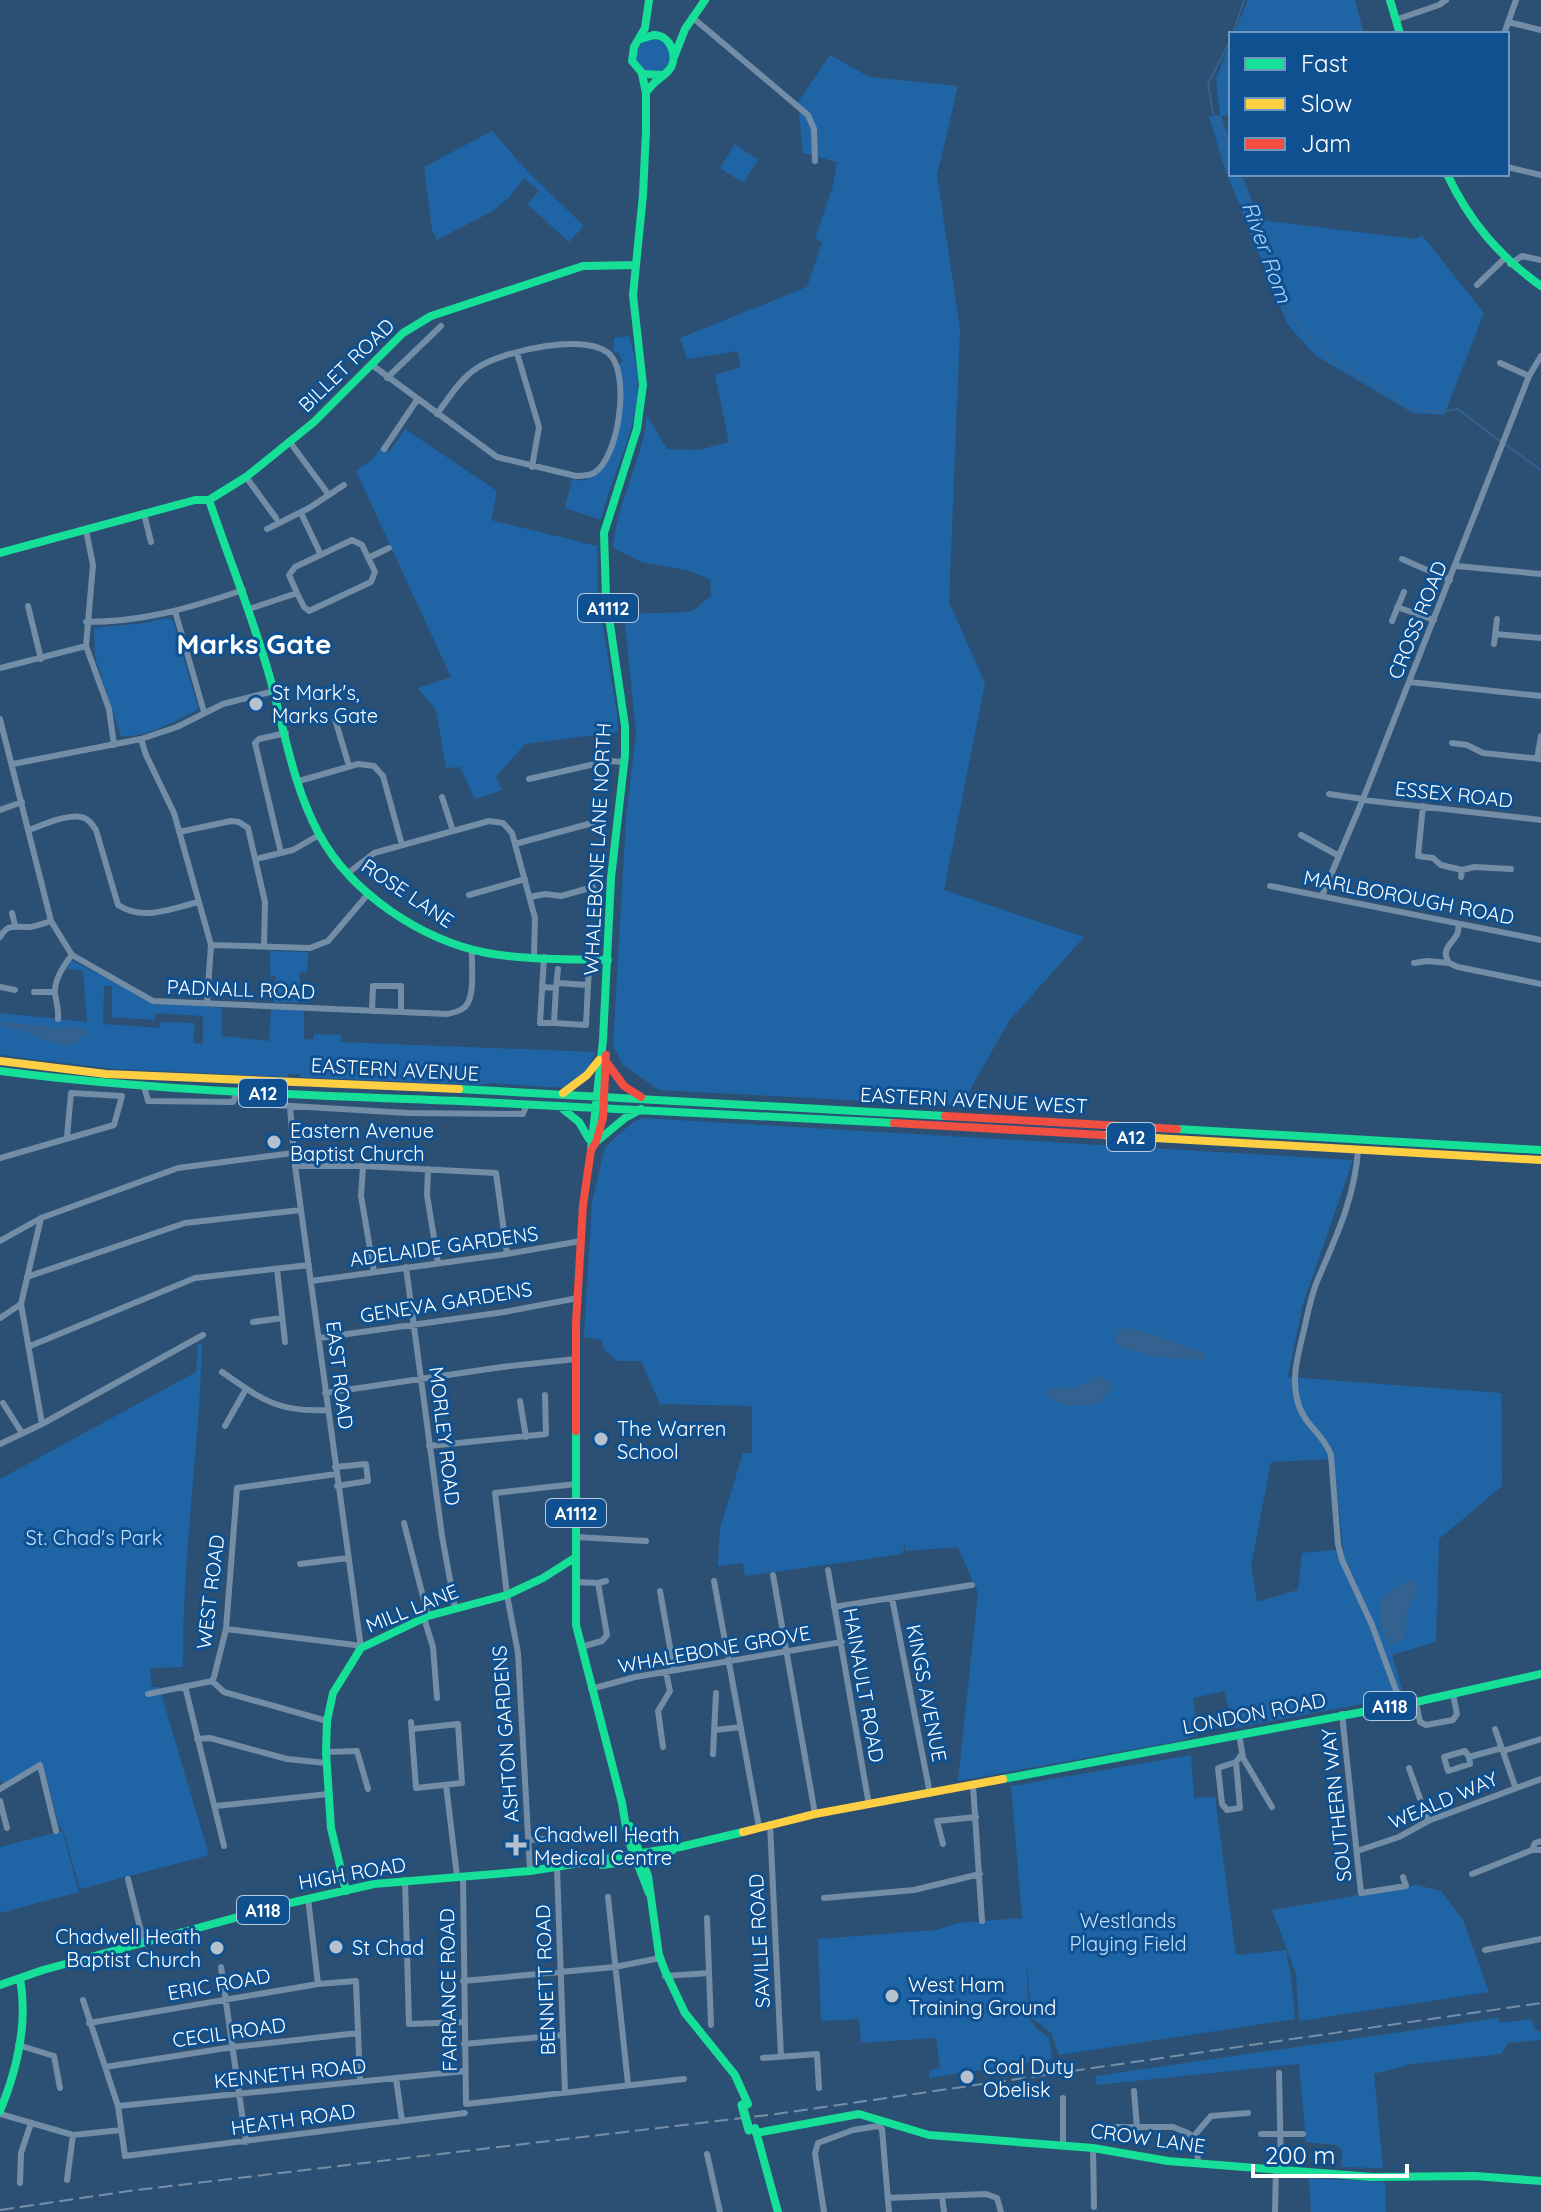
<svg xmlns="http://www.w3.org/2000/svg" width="1541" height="2212" viewBox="0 0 1541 2212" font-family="Quicksand,sans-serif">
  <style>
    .green { fill: #1f65a6; fill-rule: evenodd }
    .water { fill: #336290 }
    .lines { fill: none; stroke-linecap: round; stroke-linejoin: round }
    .stream { stroke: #336290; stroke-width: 2 }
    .street { stroke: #738da6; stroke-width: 6 }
    .fast { stroke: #16e098; stroke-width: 8 }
    .slow { stroke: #ffcf43; stroke-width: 8 }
    .jam { stroke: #f24e42; stroke-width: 8 }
    .rail { stroke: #778fa6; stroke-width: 2; stroke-dasharray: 14 6; stroke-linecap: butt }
    .fast-bridge { stroke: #16e098; stroke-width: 9 }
    .poi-dot { fill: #b5c2ce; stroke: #0f5090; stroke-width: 3 }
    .labels { text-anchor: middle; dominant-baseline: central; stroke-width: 6; stroke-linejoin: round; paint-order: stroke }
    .shield { fill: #0f5090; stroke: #b7cade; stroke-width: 2 }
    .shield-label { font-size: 18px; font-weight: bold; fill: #fff }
    .street-label { font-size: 20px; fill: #fff; stroke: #0f5090 }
    .poi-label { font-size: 20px; fill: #fff; stroke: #0f5090; text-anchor: start }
    .park-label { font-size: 20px; fill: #c0e0fe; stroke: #0f5090 }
    .water-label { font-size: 22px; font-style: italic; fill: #a4d1fb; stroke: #0f5090 }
    .district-label { font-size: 28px; font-weight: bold; fill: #fff; stroke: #0f5090 }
  </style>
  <rect width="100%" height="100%" fill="#2c5073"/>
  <path class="green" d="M1248 0H1355L1364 34H1234Z
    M636 56a17 17 0 1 1 34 0a17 17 0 1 1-34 0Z
    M1231 41V115L1221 116 1231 144V174H1242L1259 220 1415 239 1422 235 1484 313 1444 415 1413 413 1315 355 1288 325 1225 169 1209 116 1220 115 1216 79Z
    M830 55 869 77 958 86 937 175 960 329 949 602 985 683 944 890 1084 937 1009 1021 961 1106 659 1090 623 1065 613 1046 626 819 636 732 624 614 691 612 711 596 710 579 687 570 642 562 613 548C617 500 643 461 647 415L667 449 699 450 729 442 715 375 741 367 737 351 687 359 680 338 807 287 822 242 815 239 833 185 837 162 803 153 798 102Z
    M492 131 529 173 584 226 569 242 527 204 539 191 524 178 510 197 491 212 437 240 432 229 424 167Z
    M735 144 758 160 743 183 720 168Z
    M629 336C633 350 637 365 638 379 639 429 612 473 601 520L565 508 572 479 584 481C589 478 596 476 600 471 619 452 625 390 619 364L623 362 618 351 614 353V338Z
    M405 429 497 491 491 520 597 546 598 596 617 714 618 732 525 744 496 777 502 790 475 799 460 767 446 768 436 710 418 688 451 677 356 471 373 459 381 447 390 451Z
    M166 618 173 621 198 707 197 710C175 721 145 738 121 736L95 657 94 628 145 623Z
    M270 951 308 952 307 973 300 972 299 1003 274 1002 275 976 270 975Z
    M71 960 156 1004 222 1007 221 1036 269 1041 271 1008 304 1010V1039L313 1040 314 1034 341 1035V1042L595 1052C590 1069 579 1081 564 1088L490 1083 478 1085 300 1077V1074H288V1077L115 1069 0 1055V1013L87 1022 83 971 67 969ZM104 986H112V1017L155 1020 156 1013 203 1016V1044L193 1043 195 1023 161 1022 160 1028 103 1024Z
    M643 1118 1353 1160 1302 1307 1288 1377 1501 1393 1502 1486 1439 1539 1436 1642 1392 1655 1404 1696 1235 1728 1224 1691 1193 1698 1198 1735 1179 1741 958 1781 978 1593 958 1547 905 1551V1539L903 1554 745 1576 743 1563 718 1566 720 1528 743 1453H752V1406L660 1404 641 1361H617L604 1349 602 1340 584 1337 592 1202 605 1147 632 1123ZM1334 1459 1343 1549 1302 1553 1298 1590 1257 1602 1251 1566 1271 1462Z
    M198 1344H202C199 1452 182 1559 183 1667L150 1668 152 1687H159L209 1855 80 1889 63 1830 59 1827 42 1761 2 1784 0 1778V1479L196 1372Z
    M1191 1755 1194 1798 1215 1797 1236 1955 1286 1950 1291 1977 1295 2019 1059 2055 1051 2033 1032 2018 1026 1959 1029 2017 1036 2028 1049 2038 1052 2059 930 2078 929 2071 940 2068 936 2038 861 2043 859 2019 821 2021 818 1939 936 1930 958 1923 1022 1918 1011 1786Z
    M62 1831 79 1892 0 1913V1847Z
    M1417 1885 1441 1891 1463 1920 1489 1992 1299 2021 1296 1974 1272 1910Z
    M1498 2018 1499 2023 1531 2019 1535 2030 1541 2032V2040L1508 2043 1501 2054 1412 2064 1374 2074 1383 2168 1341 2167 1342 2150 1336 2145 1306 2142 1299 2064 1096 2085V2076Z
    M1309 2178 1385 2182 1386 2212H1311Z"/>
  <path class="water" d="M0 1021 57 1028 77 1027 87 1032V1035L81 1037 75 1045C49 1046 26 1028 0 1026Z
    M1125 1328C1153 1331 1176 1344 1203 1353L1205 1357 1203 1360 1157 1357 1121 1348 1115 1343V1336L1120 1329Z
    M1100 1376 1112 1383 1111 1389 1099 1403C1081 1406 1060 1409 1047 1394L1050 1388H1074Z
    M1409 1580 1416 1581C1420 1603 1409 1597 1407 1613 1405 1625 1409 1630 1403 1640L1392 1643 1386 1641C1376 1601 1372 1603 1409 1580Z"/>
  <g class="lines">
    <path class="stream" d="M1233 34 1244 0
      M1231 39 1208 84 1213 113 1222 127 1231 153
      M1238 174 1292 318 1320 351 1412 409 1435 412 1458 409 1501 442
      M1506 445 1541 470"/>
    <path class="street" d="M692 17 808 115 814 129 815 161
      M1395 20 1439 5 1446 0
      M1508 22 1541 30
      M1504 34 1516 0
      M1507 167 1541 175
      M1510 264 1522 256 1541 260
      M1477 285 1504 259
      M517 353 539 427 532 467
      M1500 363 1529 376
      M372 365 497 457 576 476C582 476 588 476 594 473 619 457 629 380 612 357 593 330 501 351 477 368 460 379 449 398 437 414
      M387 378 441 326
      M289 441 326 491
      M384 449 417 400
      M246 477 276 518
      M301 513 321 555
      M144 514 151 542
      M267 529 309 508 344 485
      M86 530 93 565 86 646 109 709 114 745
      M368 558 389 548
      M1402 559 1450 580
      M1456 566 1541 574
      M28 606 41 659
      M1397 607 1434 620
      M249 609 297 593 289 575 295 567 352 540 362 545 375 572 371 582 309 611 304 607 297 593
      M175 611 204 712
      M1392 621 1404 592
      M86 622C143 622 190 608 243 590
      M1496 634 1541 638
      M1494 644 1497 619
      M0 668 86 646
      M1410 682 1541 696
      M0 719 51 921 72 955 153 1001 447 1014C453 1013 460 1011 465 1007 476 995 471 965 472 949
      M335 719 349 766
      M141 739 146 755 174 813 211 945 207 1002
      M1452 743 1467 745 1483 753 1541 759
      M1537 759 1541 736
      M13 764 141 739 177 727 223 704 274 691
      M529 779 608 761 624 762
      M299 781 358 764 374 766 383 776 402 845
      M1329 794 1363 799
      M442 797 453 831
      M1363 800 1541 820
      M1423 806 1418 856 1433 858 1441 865 1462 870 1461 877
      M0 810 22 802
      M29 830C43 825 66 814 81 817 88 818 92 824 96 830L118 905C142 921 173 909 198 902
      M179 832 231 821 239 822 248 828 265 902 264 947
      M1301 835 1339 856
      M515 844 596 822
      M281 853 255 743 259 739 286 733
      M256 859 293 850 319 835
      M1462 870 1474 867 1511 869
      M347 874 374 853 489 821 503 823 512 833 535 918 534 956
      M1270 886 1541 940
      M469 895 525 879
      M1322 896 1363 799 1529 376 1541 356
      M530 897 545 894 561 896 593 887
      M12 913 15 925
      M1459 924C1458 928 1459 932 1456 936 1450 946 1441 949 1449 963L1458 967 1541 984
      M0 937C9 922 16 928 30 927 37 926 45 923 51 921
      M211 945 310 948 328 941 369 893
      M544 957 540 1023H554L556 988
      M1414 963 1427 961 1449 963
      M588 985 589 971
      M0 987 15 990
      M542 987 556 988 558 969
      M34 992H55
      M372 1011 373 986H401V1012
      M58 1019C59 1009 56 1002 55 993 54 979 64 965 72 955
      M554 1023 586 1025 588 985 557 983
      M144 1086 148 1101 233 1102 238 1091
      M242 1103 408 1113 523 1114 527 1104
      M290 1107 295 1166 361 1648
      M1358 1150C1355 1197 1336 1237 1318 1279 1310 1297 1307 1319 1302 1338 1297 1359 1292 1378 1297 1399 1303 1426 1322 1431 1331 1455L1338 1544 1342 1560 1372 1625 1401 1704
      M0 1158 114 1125 122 1096 71 1093 67 1137
      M295 1166H363L496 1173 507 1254
      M363 1166 361 1196 374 1272
      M428 1169 427 1195 438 1263
      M41 1218 21 1304 42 1424
      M0 1241 41 1218 178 1168 293 1153
      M406 1267 442 1536 455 1607
      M277 1269 285 1342
      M27 1277 185 1223 301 1210
      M311 1281 507 1254 581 1241
      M0 1318 21 1304
      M253 1322 282 1318
      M319 1338 504 1312 578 1298
      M30 1346 195 1278 309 1265
      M222 1372C261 1399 278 1413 328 1410
      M325 1393 502 1367 576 1359
      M520 1401 526 1437
      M3 1403 22 1433
      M225 1426 246 1389
      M0 1444 42 1424 203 1335
      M429 1446 546 1434 545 1395
      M335 1467 366 1464 368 1481 337 1486
      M404 1523 428 1616
      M576 1537 646 1541
      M300 1564 348 1558
      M828 1570 869 1805
      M773 1575 815 1814
      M714 1581 759 1827
      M575 1582 598 1583 606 1581
      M660 1591 674 1670
      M892 1598 930 1794
      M834 1607 972 1585
      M424 1618 433 1647 437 1698
      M226 1629 355 1645 361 1648
      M581 1647 602 1641 607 1635 598 1583
      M212 1681 224 1692 327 1721
      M185 1686 224 1846
      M591 1689 635 1677 842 1642
      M148 1694 212 1681 214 1677 226 1629 237 1488 336 1474
      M1416 1702 1420 1722 1426 1725 1453 1720 1457 1714 1453 1694
      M1342 1714 1361 1893 1406 1886 1403 1877
      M411 1722 416 1788 462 1783 458 1724 412 1729
      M1495 1729 1515 1786
      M715 1730 741 1727
      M1239 1734 1243 1758 1272 1807
      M197 1739 210 1738 287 1759 326 1763
      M663 1747 658 1711 670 1691 666 1672
      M1503 1751 1541 1739
      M326 1752 357 1751 368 1789
      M713 1754 716 1693
      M1469 1757 1465 1751 1444 1757 1448 1771 1470 1764 1469 1757 1502 1748
      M1236 1762 1240 1808 1227 1810 1222 1804 1218 1768 1236 1762 1242 1754
      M1409 1768 1428 1821
      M446 1785 457 1876
      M973 1785 982 1921
      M0 1789 40 1765 56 1831
      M0 1801 7 1828
      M216 1806 328 1794
      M770 1824 781 2056
      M528 1840 579 1837
      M943 1844 937 1821 976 1817
      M1532 1850 1535 1843 1541 1841
      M1357 1851 1399 1837 1428 1821 1541 1779
      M557 1868 565 2092
      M530 1871 518 1653 507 1595 495 1493 576 1484
      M1472 1874 1532 1850H1541
      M463 1876 466 2104 684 2079
      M128 1879 144 1944
      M405 1880 409 2024 463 2022
      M608 1897 628 2084
      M308 1898 318 1984
      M824 1898 914 1890 980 1874
      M707 1918 711 2025
      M1485 1950 1541 1939
      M221 1967 246 2142
      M665 1976 709 1973
      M463 1981 615 1967 660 1958
      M83 2000 118 2106 125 2156 465 2113
      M89 2023 318 1984 356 1981 360 2082
      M464 2044 563 2035
      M18 2045 54 2056 60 2088
      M763 2058 817 2054 819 2088
      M105 2067 233 2047 358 2033
      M1279 2073 1281 2169
      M396 2078 402 2121
      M1134 2091 1137 2128
      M118 2106 465 2071
      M0 2114 73 2135 121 2130
      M1113 2127H1173L1188 2133 1197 2141 1198 2164
      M1261 2134H1303
      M1193 2137 1211 2116 1248 2113
      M1063 2145V2098
      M1093 2148 1094 2207
      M707 2154 720 2212
      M67 2180 73 2135
      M20 2183 21 2153 31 2123
      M942 2196 944 2212
      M888 2198 986 2194 997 2198 1001 2212
      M824 2212 815 2153 818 2143 853 2130 878 2126 882 2129 889 2212
      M1275 2212 1276 2169"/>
    <path class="fast" d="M649 0 645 28 634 47 632 61 643 74 662 75
      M1390 0 1400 34
      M641 39C645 38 649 36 654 35 671 35 679 58 669 70 661 79 653 81 646 93
      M674 57 685 29 705 0
      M1447 174C1469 221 1499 256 1541 286
      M209 500C229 559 253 617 270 678 284 729 293 786 319 834 351 893 421 940 487 953 527 960 568 959 608 960
      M0 553 195 500H209L246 477 314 422 403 333 431 316 583 266 636 265
      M0 1071C152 1091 306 1095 459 1101 604 1107 749 1115 894 1123
      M459 1089 945 1116
      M559 1106 579 1122 589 1139
      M1177 1129 1541 1150
      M596 1142 625 1118 641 1109
      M591 1150 603 1040 611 878 625 755V726L606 597 604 533 637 429 643 385 633 295 643 195 646 131V93L642 74
      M576 1431V1625L622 1803 628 1839 649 1893
      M1003 1779 1416 1702 1541 1674
      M630 1826 648 1876 659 1955 665 1971 685 2013 735 2075 748 2104
      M602 1865 655 1858 673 1850
      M346 1891 331 1828 326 1752 327 1721 333 1693 361 1648 428 1616 507 1595 543 1578 576 1557
      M0 1985 43 1970 290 1903 374 1884 530 1871 680 1847 743 1832
      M0 2111C17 2070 28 2022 20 1978
      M755 2128 778 2212
      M756 2133 859 2114 929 2135 1093 2148 1168 2161 1372 2177 1475 2176 1541 2181"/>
    <path class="slow" d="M0 1061 106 1074 459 1089
      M563 1093 587 1075 599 1060
      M1103 1135 1541 1160
      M743 1832 815 1814 1003 1779"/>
    <path class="jam" d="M607 1063 624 1086 641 1097
      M945 1116 1177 1129
      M894 1123 1103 1135
      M576 1431V1323L583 1205 591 1150 596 1142 603 1118 606 1055"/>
    <path class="rail" d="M0 2210 129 2191 776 2114 1541 2003"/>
    <path class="fast-bridge" d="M742 2105 749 2130"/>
  </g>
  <g class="poi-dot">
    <circle cx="256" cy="704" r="8"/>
    <circle cx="274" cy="1142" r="8"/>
    <circle cx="601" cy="1439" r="8"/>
    <path d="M512 1833h8v8h8v8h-8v8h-8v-8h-8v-8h8z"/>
    <circle cx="336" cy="1947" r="8"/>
    <circle cx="217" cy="1948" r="8"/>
    <circle cx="892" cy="1996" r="8"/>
    <circle cx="967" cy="2077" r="8"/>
  </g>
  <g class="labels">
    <g class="shield">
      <rect x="578" y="594" width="60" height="28" rx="6"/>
      <rect x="239" y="1079" width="48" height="28" rx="6"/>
      <rect x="1107" y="1123" width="48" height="28" rx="6"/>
      <rect x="546" y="1499" width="60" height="28" rx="6"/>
      <rect x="1364" y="1692" width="52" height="28" rx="6"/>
      <rect x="237" y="1896" width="52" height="28" rx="6"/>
    </g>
    <g class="shield-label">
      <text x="608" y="608">A1112</text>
      <text x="263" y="1093">A12</text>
      <text x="1131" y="1137">A12</text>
      <text x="576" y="1513">A1112</text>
      <text x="1390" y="1706">A118</text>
      <text x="263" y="1910">A118</text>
    </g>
    <g class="street-label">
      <text transform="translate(346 365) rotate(-44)">BILLET ROAD</text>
      <text transform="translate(1417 620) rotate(-68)">CROSS ROAD</text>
      <text transform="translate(1454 794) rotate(6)">ESSEX ROAD</text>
      <text transform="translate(597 849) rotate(-87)">WHALEBONE LANE NORTH</text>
      <text transform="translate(408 893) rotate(34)">ROSE LANE</text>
      <text transform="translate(1409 897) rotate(11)">MARLBOROUGH ROAD</text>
      <text transform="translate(241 989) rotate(2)">PADNALL ROAD</text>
      <text transform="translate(395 1069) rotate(3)">EASTERN AVENUE</text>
      <text transform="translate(974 1100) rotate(3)">EASTERN AVENUE WEST</text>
      <text transform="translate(444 1246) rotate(-8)">ADELAIDE GARDENS</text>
      <text transform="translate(446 1302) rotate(-9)">GENEVA GARDENS</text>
      <text transform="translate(340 1375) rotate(83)">EAST ROAD</text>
      <text transform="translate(445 1436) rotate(83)">MORLEY ROAD</text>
      <text transform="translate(210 1592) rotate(-83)">WEST ROAD</text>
      <text transform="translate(412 1608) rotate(-22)">MILL LANE</text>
      <text transform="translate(714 1649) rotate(-10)">WHALEBONE GROVE</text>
      <text transform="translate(864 1685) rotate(80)">HAINAULT ROAD</text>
      <text transform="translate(927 1693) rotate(79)">KINGS AVENUE</text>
      <text transform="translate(1254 1713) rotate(-11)">LONDON ROAD</text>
      <text transform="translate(505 1734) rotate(-94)">ASHTON GARDENS</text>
      <text transform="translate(1443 1800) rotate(-23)">WEALD WAY</text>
      <text transform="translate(1336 1805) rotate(-96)">SOUTHERN WAY</text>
      <text transform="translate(352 1873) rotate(-10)">HIGH ROAD</text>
      <text transform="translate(759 1941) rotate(-93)">SAVILLE ROAD</text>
      <text transform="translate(545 1980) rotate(-92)">BENNETT ROAD</text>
      <text transform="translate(219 1984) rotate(-10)">ERIC ROAD</text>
      <text transform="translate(448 1990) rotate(-91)">FARRANCE ROAD</text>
      <text transform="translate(229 2032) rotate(-8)">CECIL ROAD</text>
      <text transform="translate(290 2073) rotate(-6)">KENNETH ROAD</text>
      <text transform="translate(293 2119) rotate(-8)">HEATH ROAD</text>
      <text transform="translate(1148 2138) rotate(8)">CROW LANE</text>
    </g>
    <g class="poi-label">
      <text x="272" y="692">St Mark's,<tspan x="272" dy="23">Marks Gate</tspan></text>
      <text x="290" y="1130">Eastern Avenue<tspan x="290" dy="23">Baptist Church</tspan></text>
      <text x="617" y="1428">The Warren<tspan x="617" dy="23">School</tspan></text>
      <text x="534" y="1834">Chadwell Heath<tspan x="534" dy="23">Medical Centre</tspan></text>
      <text x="201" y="1936" text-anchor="end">Chadwell Heath<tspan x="201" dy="23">Baptist Church</tspan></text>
      <text x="352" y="1947">St Chad</text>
      <text x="908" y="1984">West Ham<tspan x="908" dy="23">Training Ground</tspan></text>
      <text x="983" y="2066">Coal Duty<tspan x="983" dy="23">Obelisk</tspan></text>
    </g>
    <g class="park-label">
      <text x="94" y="1537">St. Chad's Park</text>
      <text x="1128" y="1920">Westlands<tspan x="1128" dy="23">Playing Field</tspan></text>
    </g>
    <g class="water-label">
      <text transform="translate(1267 252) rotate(70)">River Rom</text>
    </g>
    <g class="district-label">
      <text x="254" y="643">Marks Gate</text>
    </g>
  </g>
  <rect x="1229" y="32" width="280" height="144" fill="#0f5090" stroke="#6f96bc" stroke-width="2"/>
  <rect x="1245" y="58" width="40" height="12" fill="#16e098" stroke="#6f96bc" stroke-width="2"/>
  <text x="1301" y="72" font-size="24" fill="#ffffff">Fast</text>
  <rect x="1245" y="98" width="40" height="12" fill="#ffcf43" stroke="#6f96bc" stroke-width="2"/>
  <text x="1301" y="112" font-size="24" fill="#ffffff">Slow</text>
  <rect x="1245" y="138" width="40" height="12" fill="#f24e42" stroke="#6f96bc" stroke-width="2"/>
  <text x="1301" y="152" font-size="24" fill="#ffffff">Jam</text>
  <path d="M1253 2164v12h154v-12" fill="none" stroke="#ffffff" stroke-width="4"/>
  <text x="1265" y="2164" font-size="24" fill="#ffffff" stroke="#0f5090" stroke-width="6" paint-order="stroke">200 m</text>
</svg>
